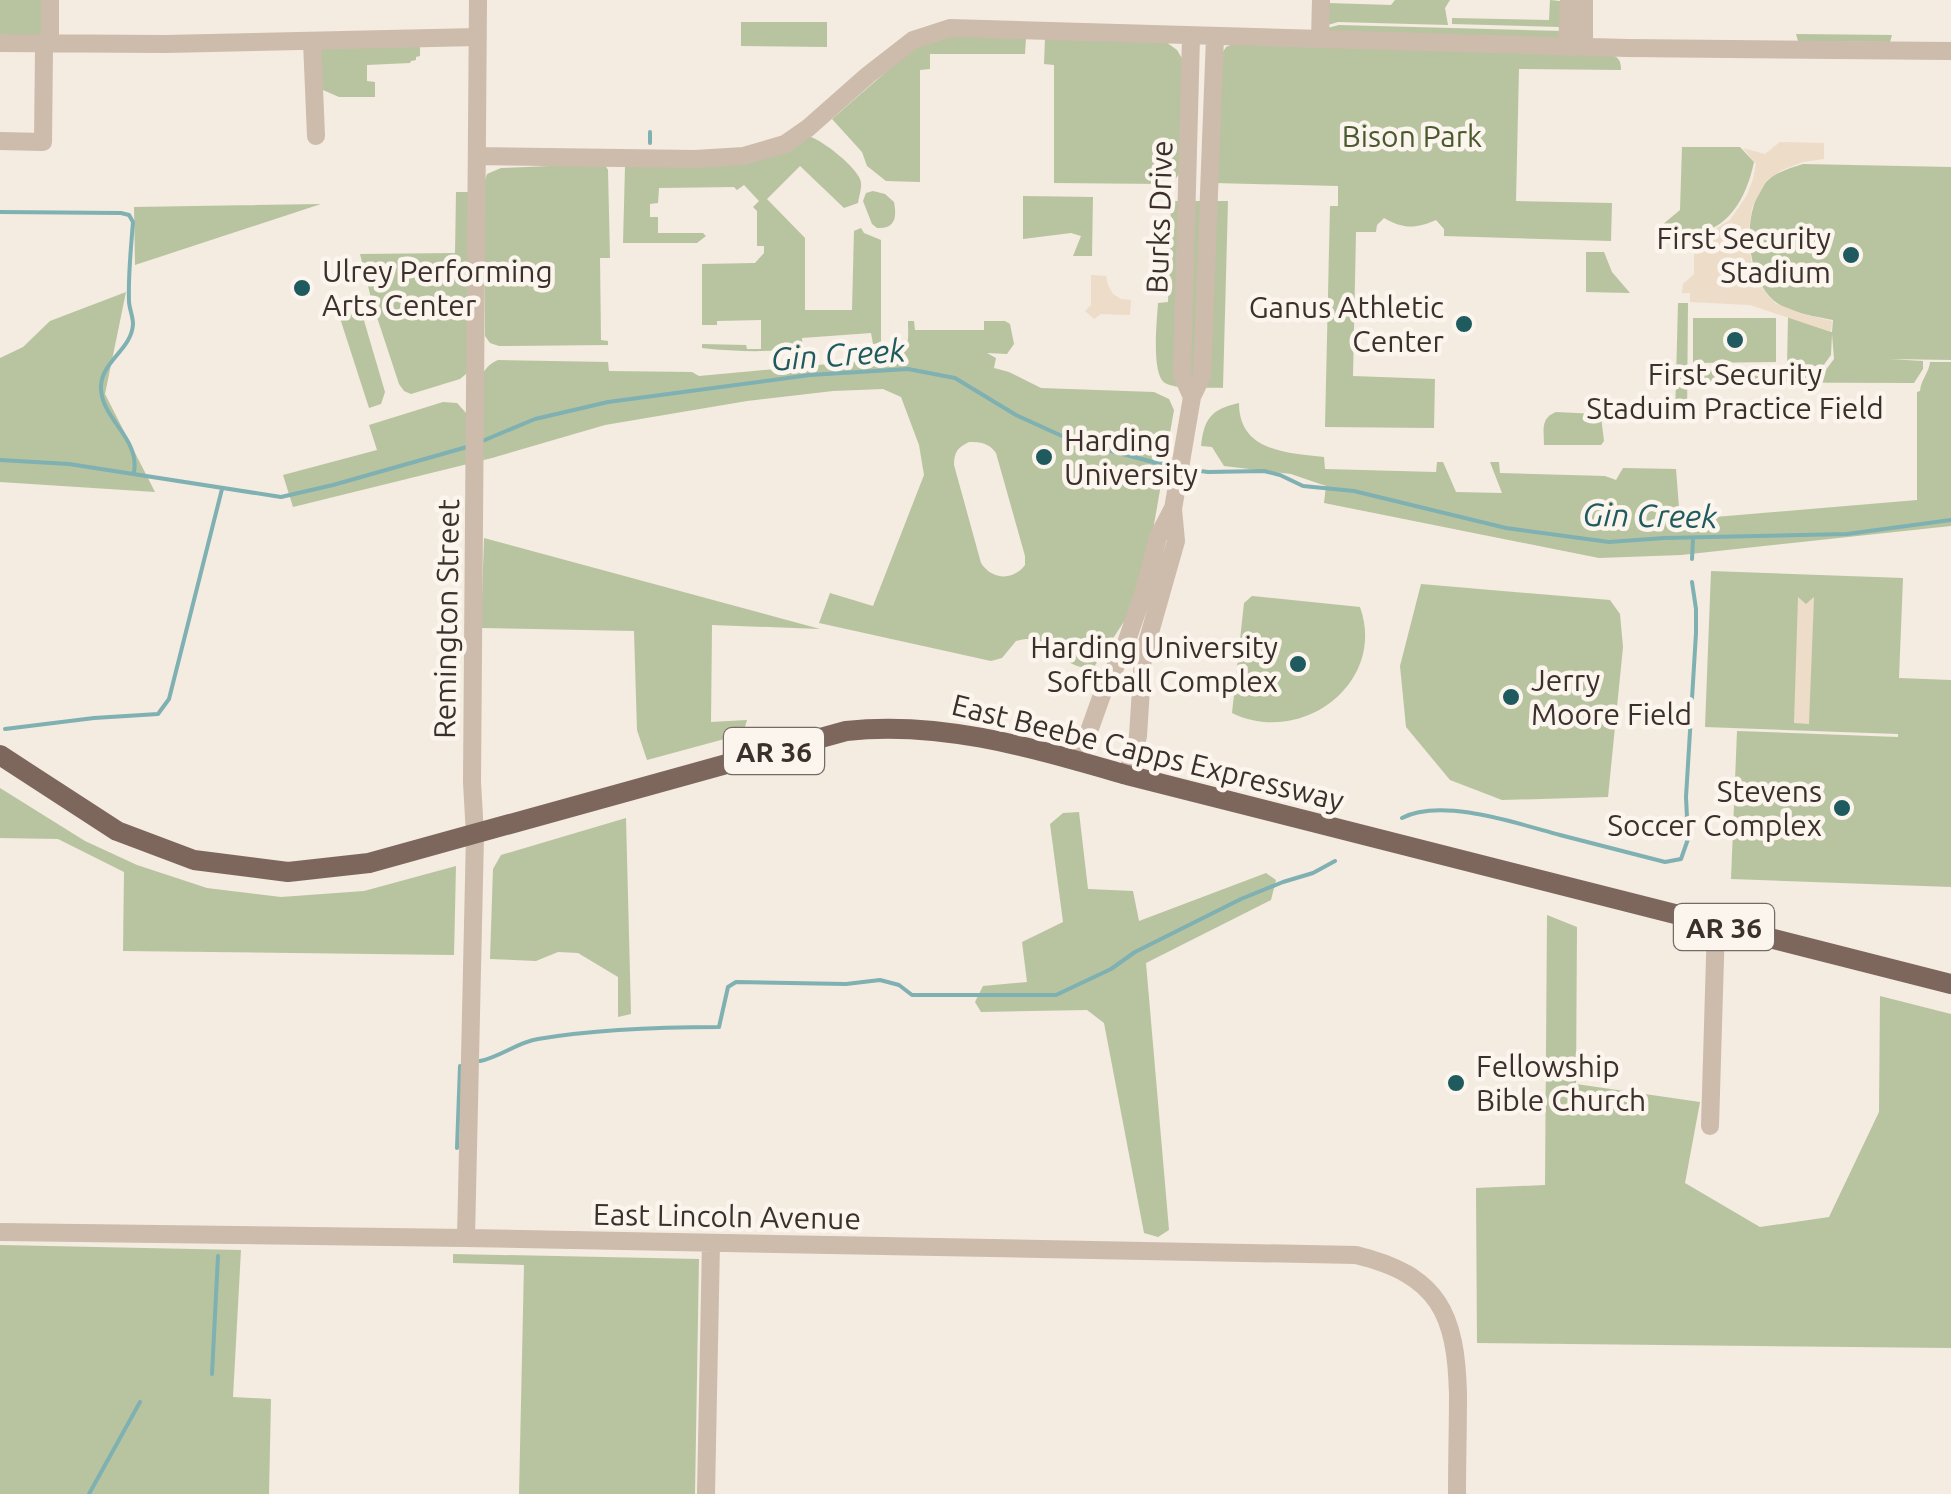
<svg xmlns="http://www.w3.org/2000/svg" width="1951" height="1494" viewBox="0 0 1951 1494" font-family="Ubuntu,sans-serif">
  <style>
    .green { fill: #b8c4a0; fill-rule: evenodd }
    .plaza { fill: #ecdcc8 }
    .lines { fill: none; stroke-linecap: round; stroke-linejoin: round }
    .stream { stroke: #7fb0b2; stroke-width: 4 }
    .minor { stroke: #cdbbac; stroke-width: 18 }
    .major { stroke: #7d675c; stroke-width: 20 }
    .poi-dot { fill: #1f5a5e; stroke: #fbf5ee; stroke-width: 4 }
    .labels { text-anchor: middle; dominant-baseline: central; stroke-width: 9; stroke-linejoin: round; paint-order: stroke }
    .shield { fill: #fbf5ee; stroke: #756b66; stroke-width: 2.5 }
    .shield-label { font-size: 28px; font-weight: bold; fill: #3b302b }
    .park-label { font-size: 30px; fill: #4a5a2e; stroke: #fbf5ee }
    .street-label { font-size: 30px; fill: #3b302b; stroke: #fbf5ee }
    .poi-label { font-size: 30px; fill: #3b302b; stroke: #fbf5ee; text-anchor: end }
    .water-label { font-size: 32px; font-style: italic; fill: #1f5a5e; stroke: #fbf5ee }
  </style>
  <rect width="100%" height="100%" fill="#f4ebe1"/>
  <path class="green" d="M0 0H44V38H0Z
    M1395 0H1450L1445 8 1448 25 1338 22 1328 25V3L1391 5Z
    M1550 0 1560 1V27L1452 24V18L1549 20Z
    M741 22H827V47L741 46Z
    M1339 25 1563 31 1561 36 1555 38 1327 31V28Z
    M1796 34 1892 35 1890 42 1798 41Z
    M943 36 1026 38 1025 54H930V69L920 70V182L886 181 867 166 862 152 832 119 918 44Z
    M1045 38 1166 42 1177 50 1183 60 1180 173 1176 178 1166 184 1054 183V65L1044 64Z
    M317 44 420 46V56L416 57V60L411 61 410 63 367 65V81L375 82V97H339L323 90Z
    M1233 44 1610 54C1619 57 1621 61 1621 70L1519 69 1516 201 1612 203 1611 241 1444 236V229L1436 220C1416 229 1403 229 1384 218L1377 225 1376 232H1356L1353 376 1435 379 1434 428 1325 427 1330 206H1338V186L1215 183 1220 57 1226 47Z
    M811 137C823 141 855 166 860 179 863 186 859 195 858 203L844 208 800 166 767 199 805 238V310H852L854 231 861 228 864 233 881 240V343L873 344 871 333 802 338 803 349C769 352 736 352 702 348V344L746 345 747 349H761V320L717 321V325H702V264L755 263 764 253V246H757V211L753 207 759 201 744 185 737 190 734 187 659 188 658 203 650 204V217H658V233H703L706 236 697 243H623L625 167Z
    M1682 147H1740L1754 162C1744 210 1715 249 1662 225L1680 210Z
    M597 164 605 165 608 170 610 258H600L601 340 608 341V345L499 346 490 343 485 336V180L487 174 501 168Z
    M1803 164 1951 167V360L1890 359 1923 361V369L1914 383 1691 382V370L1825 371 1834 359 1832 334 1831 355 1823 366 1787 367 1788 317 1832 332 1833 320C1814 316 1788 313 1773 300 1745 275 1741 209 1767 181 1776 172 1791 168 1803 164Z
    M873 191 885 194 894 202C897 218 895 229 877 228L872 224 863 201 866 193Z
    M456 192H469V367L466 374 460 379 411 394 404 391 399 384 372 302 360 254 455 253Z
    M1023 196 1093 197 1092 256H1073L1081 236 1071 233 1023 239Z
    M1171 201H1228L1223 388C1208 387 1177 390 1165 383 1151 374 1157 320 1158 303L1168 302Z
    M321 204 135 265 134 207Z
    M1586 252H1604L1612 272 1630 293 1586 292Z
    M126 292 105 394 155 492 0 482V358L23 347 50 321Z
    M1678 303H1688L1687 420 1675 419Z
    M360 307 385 392 381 404 369 408 339 315Z
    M1693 318H1776V362L1693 363Z
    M908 321H914L915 330H984V321H1005L1010 324 1014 344 1007 354 987 353 996 358 994 368 1009 372 1041 388 1154 392 1169 399 1174 410 1152 536 1133 608 1094 667C1059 673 1054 629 1016 641L1002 658 991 661 819 623 830 593 873 606 924 475 919 445 901 397 883 389 833 391 747 401 605 425 492 458 293 507 283 475 377 450 369 425 443 402 457 403 467 414C474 395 478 368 498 360L608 362 609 371 692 372 699 376 893 358C911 345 908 341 908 321ZM969 442C981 442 989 443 996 453L1025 556V565C1013 581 992 580 981 563L954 465C954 452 958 447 969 442Z
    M1930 362H1951V526L1681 555 1599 558 1324 503 1326 486 1291 474 1224 466 1212 447 1201 446C1204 419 1211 409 1239 403 1239 451 1286 453 1324 457L1325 469 1436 472 1437 462H1443L1456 492 1502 493 1490 462H1499L1500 473 1605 476 1616 480 1623 468 1676 469 1680 520 1917 500V392L1920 391C1921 379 1929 373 1930 362Z
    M1556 412 1597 414 1601 417 1604 441 1601 445H1544C1544 431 1540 418 1556 412Z
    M484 538 820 629 712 625 711 722 747 720 743 734 647 760 637 730 634 631 481 628Z
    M1711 571 1903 578 1899 678 1951 680V887L1731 879 1737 731 1898 737V734L1705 727Z
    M1421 584 1610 600 1620 614 1623 647 1608 797 1502 800 1450 780 1406 727 1400 666Z
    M1252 596 1360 607C1387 683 1302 747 1232 713L1244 603Z
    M0 788 85 841 137 865 207 888 281 897 364 891 456 866 454 955 123 951 124 872 58 839 0 838Z
    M1079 812 1088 889 1133 891 1139 921 1266 873 1276 880 1271 900 1146 963 1169 1230 1158 1237 1144 1233 1104 1023 1087 1010 981 1012 975 1002 983 986 1027 982 1022 942 1063 922 1050 824 1063 813Z
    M626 818 631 1014 618 1017V977L578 953 558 952 536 961 490 959 493 869 501 855Z
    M1547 915 1577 927 1576 1084 1700 1102 1685 1183 1760 1227 1829 1217 1879 1112 1880 996 1951 1014V1348L1477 1343 1476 1188 1545 1185Z
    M0 1245 241 1250 233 1397 271 1399 269 1494H0Z
    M453 1254 699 1259 695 1494H519L524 1265 453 1263Z"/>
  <path class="plaza" d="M1780 142 1824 143V159L1803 162 1782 170 1767 180 1752 207 1748 238 1753 271 1762 288 1775 303 1803 314 1832 321 1831 332 1750 305 1690 302V293H1682L1683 284 1694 274V249L1683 236 1684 231 1710 232 1730 220 1747 195 1753 179 1756 164 1743 148 1765 154Z
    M1091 275 1106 276 1108 285 1113 294 1121 299 1131 300 1130 315 1101 314 1094 319 1085 311 1091 305Z
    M1798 597 1806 604 1814 597 1809 724 1794 723Z"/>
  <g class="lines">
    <path class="stream" d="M650 132V143
      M0 212 121 213 129 215 133 222C131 248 128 275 129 301 129 308 133 316 133 324 132 349 102 361 101 386 100 419 140 437 134 472
      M480 442 535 419 608 402 810 375 908 369 955 378 1016 415 1073 441 1172 467
      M0 460 69 464 281 497 333 485 467 447
      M1186 469 1208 472 1264 471 1280 475 1303 486 1354 491 1506 528 1609 542 1664 538 1847 534 1951 520
      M1692 559 1693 539
      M5 729 94 718 158 714 169 699 222 489
      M1402 818C1441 797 1519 824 1560 835 1595 844 1630 853 1665 862L1681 859 1688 839 1686 797 1696 633V609L1692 582
      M480 1061C500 1057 518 1042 538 1039 597 1029 660 1027 719 1027L728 987 736 982 846 984 880 980 899 985 912 995H1056L1111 969 1135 952 1241 899 1283 882 1313 873 1335 861
      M457 1148 460 1066
      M212 1374 218 1256
      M89 1494 140 1402"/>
    <path class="minor" d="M1191 37 1182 375 1192 397
      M1320 39 1321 0
      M312 41 316 136
      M0 43 165 44 477 37
      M1567 47 1569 0
      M1584 47V0
      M0 141 43 142 44 49 50 38V0
      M477 156 695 159 744 156 785 144 808 128 868 75 913 40 950 28 1627 48 1951 51
      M1078 762 1103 692 1124 649 1144 591 1158 537 1172 510
      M1127 775 1138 736 1143 657 1176 541 1173 509 1192 397 1202 376 1215 37
      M1710 1126 1716 925
      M0 1232 466 1238 1356 1255C1439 1275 1456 1314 1458 1394 1458 1427 1457 1461 1457 1494
      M466 1238 475 835 472 782 478 0
      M706 1494 711 1243"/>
    <path class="major" d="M0 755 117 831 194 860 288 872 369 863 846 731C942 720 1036 749 1127 775L1951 984"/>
  </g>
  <g class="poi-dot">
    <circle cx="1851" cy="255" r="10"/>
    <circle cx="302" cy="288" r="10"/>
    <circle cx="1464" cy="324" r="10"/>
    <circle cx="1735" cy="340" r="10"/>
    <circle cx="1044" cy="457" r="10"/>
    <circle cx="1298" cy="664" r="10"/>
    <circle cx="1511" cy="697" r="10"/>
    <circle cx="1842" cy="808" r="10"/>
    <circle cx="1456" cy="1083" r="10"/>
  </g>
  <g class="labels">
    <g class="shield">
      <rect x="724" y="728" width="100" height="46" rx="8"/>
      <rect x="1674" y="904" width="100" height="46" rx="8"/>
    </g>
    <g class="shield-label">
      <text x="774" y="751">AR 36</text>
      <text x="1724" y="927">AR 36</text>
    </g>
    <g class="park-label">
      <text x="1412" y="136">Bison Park</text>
    </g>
    <g class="street-label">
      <text transform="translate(1159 217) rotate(-88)">Burks Drive</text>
      <text transform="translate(446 619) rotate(-89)">Remington Street</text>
      <text transform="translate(1148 752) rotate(14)">East Beebe Capps Expressway</text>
      <text transform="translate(727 1216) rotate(1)">East Lincoln Avenue</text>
    </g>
    <g class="poi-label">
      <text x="1831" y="238">First Security<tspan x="1831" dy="34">Stadium</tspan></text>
      <text x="322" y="271" text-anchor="start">Ulrey Performing<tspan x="322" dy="34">Arts Center</tspan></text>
      <text x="1444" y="307">Ganus Athletic<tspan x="1444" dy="34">Center</tspan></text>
      <text x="1735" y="374" text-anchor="middle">First Security<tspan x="1735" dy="34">Staduim Practice Field</tspan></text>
      <text x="1064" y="440" text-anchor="start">Harding<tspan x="1064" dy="34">University</tspan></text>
      <text x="1278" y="647">Harding University<tspan x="1278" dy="34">Softball Complex</tspan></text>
      <text x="1531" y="680" text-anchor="start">Jerry<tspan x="1531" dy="34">Moore Field</tspan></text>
      <text x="1822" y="791">Stevens<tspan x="1822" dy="34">Soccer Complex</tspan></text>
      <text x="1476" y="1066" text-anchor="start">Fellowship<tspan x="1476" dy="34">Bible Church</tspan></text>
    </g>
    <g class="water-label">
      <text transform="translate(838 354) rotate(-4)">Gin Creek</text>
      <text transform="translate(1650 515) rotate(1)">Gin Creek</text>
    </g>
  </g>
</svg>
